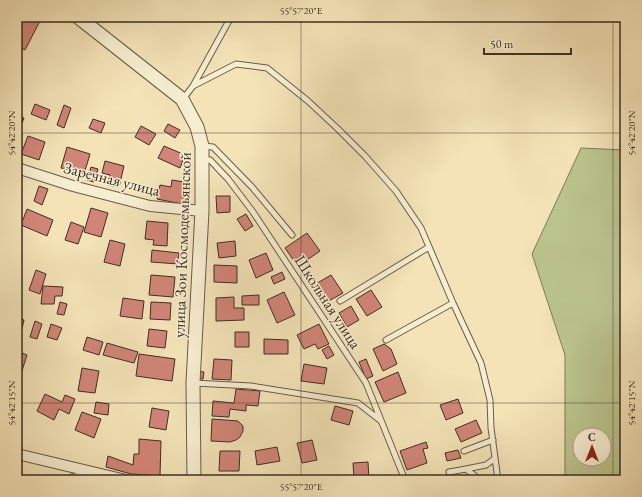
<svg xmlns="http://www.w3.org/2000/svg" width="642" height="497" viewBox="0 0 642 497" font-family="'EB Garamond',serif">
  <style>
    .green { fill: #bbc48e; stroke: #7c7a5a; fill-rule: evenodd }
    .building { fill: #d18577; stroke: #3c2f26 }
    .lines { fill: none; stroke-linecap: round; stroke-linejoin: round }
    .service-casing { stroke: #6a5c4a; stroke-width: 7 }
    .minor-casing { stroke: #6a5c4a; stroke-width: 12 }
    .tertiary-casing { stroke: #6a5c4a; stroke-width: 15 }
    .service { stroke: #f7edd0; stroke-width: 5 }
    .minor { stroke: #f7edd0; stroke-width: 10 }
    .tertiary { stroke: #f7edd0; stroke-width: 13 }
    .ticks { fill: none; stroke: #3c2f26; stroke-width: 1; stroke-opacity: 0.45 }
    .labels { text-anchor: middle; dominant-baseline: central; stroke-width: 3; stroke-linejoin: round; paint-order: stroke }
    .street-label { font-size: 16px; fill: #3c2f26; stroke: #f7edd0 }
    .neatline { fill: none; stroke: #3c2f26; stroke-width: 1.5 }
    .ticks-label { font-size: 10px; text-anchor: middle; fill: #3c2f26 }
  </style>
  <rect width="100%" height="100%" fill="#f3e3b7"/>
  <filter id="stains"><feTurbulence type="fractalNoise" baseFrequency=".005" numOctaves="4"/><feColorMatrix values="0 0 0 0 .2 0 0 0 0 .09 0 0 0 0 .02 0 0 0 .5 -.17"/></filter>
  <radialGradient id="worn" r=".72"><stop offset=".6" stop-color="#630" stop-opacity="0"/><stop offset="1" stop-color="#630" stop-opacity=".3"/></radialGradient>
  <path class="green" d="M581 148 625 150V480H565V355L532 254ZM580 435H604V459H580Z"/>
  <path class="building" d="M18 17H42L25 50 17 46Z
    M35 104 50 110 46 120 31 114Z
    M64 105 71 108 64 128 57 125Z
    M17 115 24 118 18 133 17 132Z
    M93 119 105 123 101 133 89 128Z
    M168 124 180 130 175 138 164 131Z
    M141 126 156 134 149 145 135 137Z
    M28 136 45 142 39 160 21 154Z
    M164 146 185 155 180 168 158 158Z
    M67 147 90 154 84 174 61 168Z
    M105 161 124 166 119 187 108 185 110 175 102 173Z
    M91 167 98 169 94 182 87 180Z
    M172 180 190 183 187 205 157 199 160 185 171 187Z
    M39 186 48 189 42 205 34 201Z
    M216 196H230V212L217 213Z
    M91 208 108 213 101 237 84 232Z
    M27 209 53 220 47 236 21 225Z
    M246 214 253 226 245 231 237 219Z
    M147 221 168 223 167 246 153 245 154 240 145 239Z
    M71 222 84 227 78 244 65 240Z
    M307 233 320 251 307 260 304 254 294 261 285 248Z
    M110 240 125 244 120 266 104 262Z
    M235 241 236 256 219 258 217 243Z
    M152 250 179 253 178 264 151 262Z
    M266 253 273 270 256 278 249 260Z
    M214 265 237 266V283L214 282Z
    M36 270 46 274 40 294 29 290Z
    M282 272 285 279 274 284 271 277Z
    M151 275 175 277 173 297 149 295Z
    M331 275 343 293 325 303 314 285Z
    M43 286 63 287 62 296H55L54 304H41Z
    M371 290 382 307 367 316 356 299Z
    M284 292 295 315 277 323 267 300Z
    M259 295V305H242V296Z
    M234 297V308H244V320L216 321V298Z
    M123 298 144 301 142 319 120 316Z
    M60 302 67 304 64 315 57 314Z
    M151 302 171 303 170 320 150 319Z
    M351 306 359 320 347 327 339 313Z
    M17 318 24 320 22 329 17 328Z
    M35 321 42 324 37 339 30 337Z
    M51 324 62 328 57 340 47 337Z
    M319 324 329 344 318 349 315 344 304 349 297 335Z
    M149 329 167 331 165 348 147 346Z
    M235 332H249V347H235Z
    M87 337 103 342 99 355 83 350Z
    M264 339 288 340V354H264Z
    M107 343 138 352 134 363 103 355Z
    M384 344 391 349 397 364 383 371 373 349Z
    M329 346 334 355 327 359 322 350Z
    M17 351 27 355 20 377 17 376Z
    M139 354 175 359 172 381 136 376Z
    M214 359 232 360 231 380 212 379Z
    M366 359 373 376 366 379 359 362Z
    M304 364 327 368 324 384 301 381Z
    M82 368 99 371 95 393 78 391Z
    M197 371 204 372 203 379H197Z
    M398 372 406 393 384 402 375 382Z
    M236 389 260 391 258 406 246 405V411L230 409 229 417 212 416 213 401 234 403Z
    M45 394 62 402 65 395 75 399 69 414 59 409 54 420 37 411Z
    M458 399 463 413 446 420 440 405Z
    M96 402 109 404 108 415 94 413Z
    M335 406 353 411 349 425 331 420Z
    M152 408 169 411 166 430 149 427Z
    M82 412 101 419 94 438 75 430Z
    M212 419 238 421 243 426V431L240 437 236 440 230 442 211 441Z
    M476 420 482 433 461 442 455 429Z
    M139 439 161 441 160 476 131 474 106 467 108 456 133 465 134 454H139Z
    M312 440 317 460 302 463 297 443Z
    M426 442 428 448 423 449 427 463 407 470 400 451Z
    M277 447 280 461 257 465 255 451Z
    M458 450 461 458 447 461 445 453Z
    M220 451H240L239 471H219Z
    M368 462 369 480H354L353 463Z
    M437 475 438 480H418Z
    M211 478H224V480H211Z"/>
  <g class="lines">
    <g class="service-casing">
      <path id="service" d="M193 86 236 64 267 68 308 101 338 129 365 156 396 191 421 228 453 303 481 363 490 400 491 428 498 480
        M183 99 193 86 231 17
        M203 146 213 147 252 187 292 235
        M203 159 210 160 228 179 253 212 366 383 405 480
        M340 301 429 247
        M386 340 453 303
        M194 383 251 386 358 403 381 421
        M464 451 493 440
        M466 469 486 465 494 459
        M449 472 466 469 480 480
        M67 480C76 472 89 477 100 480"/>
    </g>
    <g class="minor-casing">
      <path id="minor" d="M17 168 73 186 150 206 202 211
        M17 454 126 480"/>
    </g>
    <g class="tertiary-casing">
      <path id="tertiary" d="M78 17 182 99 197 127 202 146V211L193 383 194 480"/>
    </g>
    <use href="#service" class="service"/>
    <use href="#minor" class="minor"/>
    <use href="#tertiary" class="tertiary"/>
  </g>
  <path class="ticks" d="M301 17V480M613 17V480M17 133H625M17 403H625"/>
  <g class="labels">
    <g class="street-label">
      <text transform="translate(112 179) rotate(14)">Заречная улица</text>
      <text transform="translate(182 245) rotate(-88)">улица Зои Космодемьянской</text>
      <text transform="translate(328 302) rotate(57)">Школьная улица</text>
    </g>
  </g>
  <rect width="642" height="497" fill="none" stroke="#f3e3b7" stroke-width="44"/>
  <g transform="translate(592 447)"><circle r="19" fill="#f7edd0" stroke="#aca18c"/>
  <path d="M0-3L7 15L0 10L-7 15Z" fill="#8f2418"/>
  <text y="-6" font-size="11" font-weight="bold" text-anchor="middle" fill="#3c2f26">С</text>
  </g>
  <path d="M484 48v6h87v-6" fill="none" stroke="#3c2f26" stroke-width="2"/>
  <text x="490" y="48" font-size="12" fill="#3c2f26" stroke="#f7edd0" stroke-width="3" paint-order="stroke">50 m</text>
  <rect x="22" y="22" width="598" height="453" class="neatline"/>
  <g class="ticks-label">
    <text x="301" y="14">55°57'20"E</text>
    <text transform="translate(11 133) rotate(-90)" y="4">54°42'20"N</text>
    <text transform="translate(631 133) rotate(-90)" y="4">54°42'20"N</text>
    <text transform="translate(11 403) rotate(-90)" y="4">54°42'15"N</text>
    <text transform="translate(631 403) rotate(-90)" y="4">54°42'15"N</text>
    <text x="301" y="490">55°57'20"E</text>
  </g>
  <rect width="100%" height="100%" filter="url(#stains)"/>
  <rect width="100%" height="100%" fill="url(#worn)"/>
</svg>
